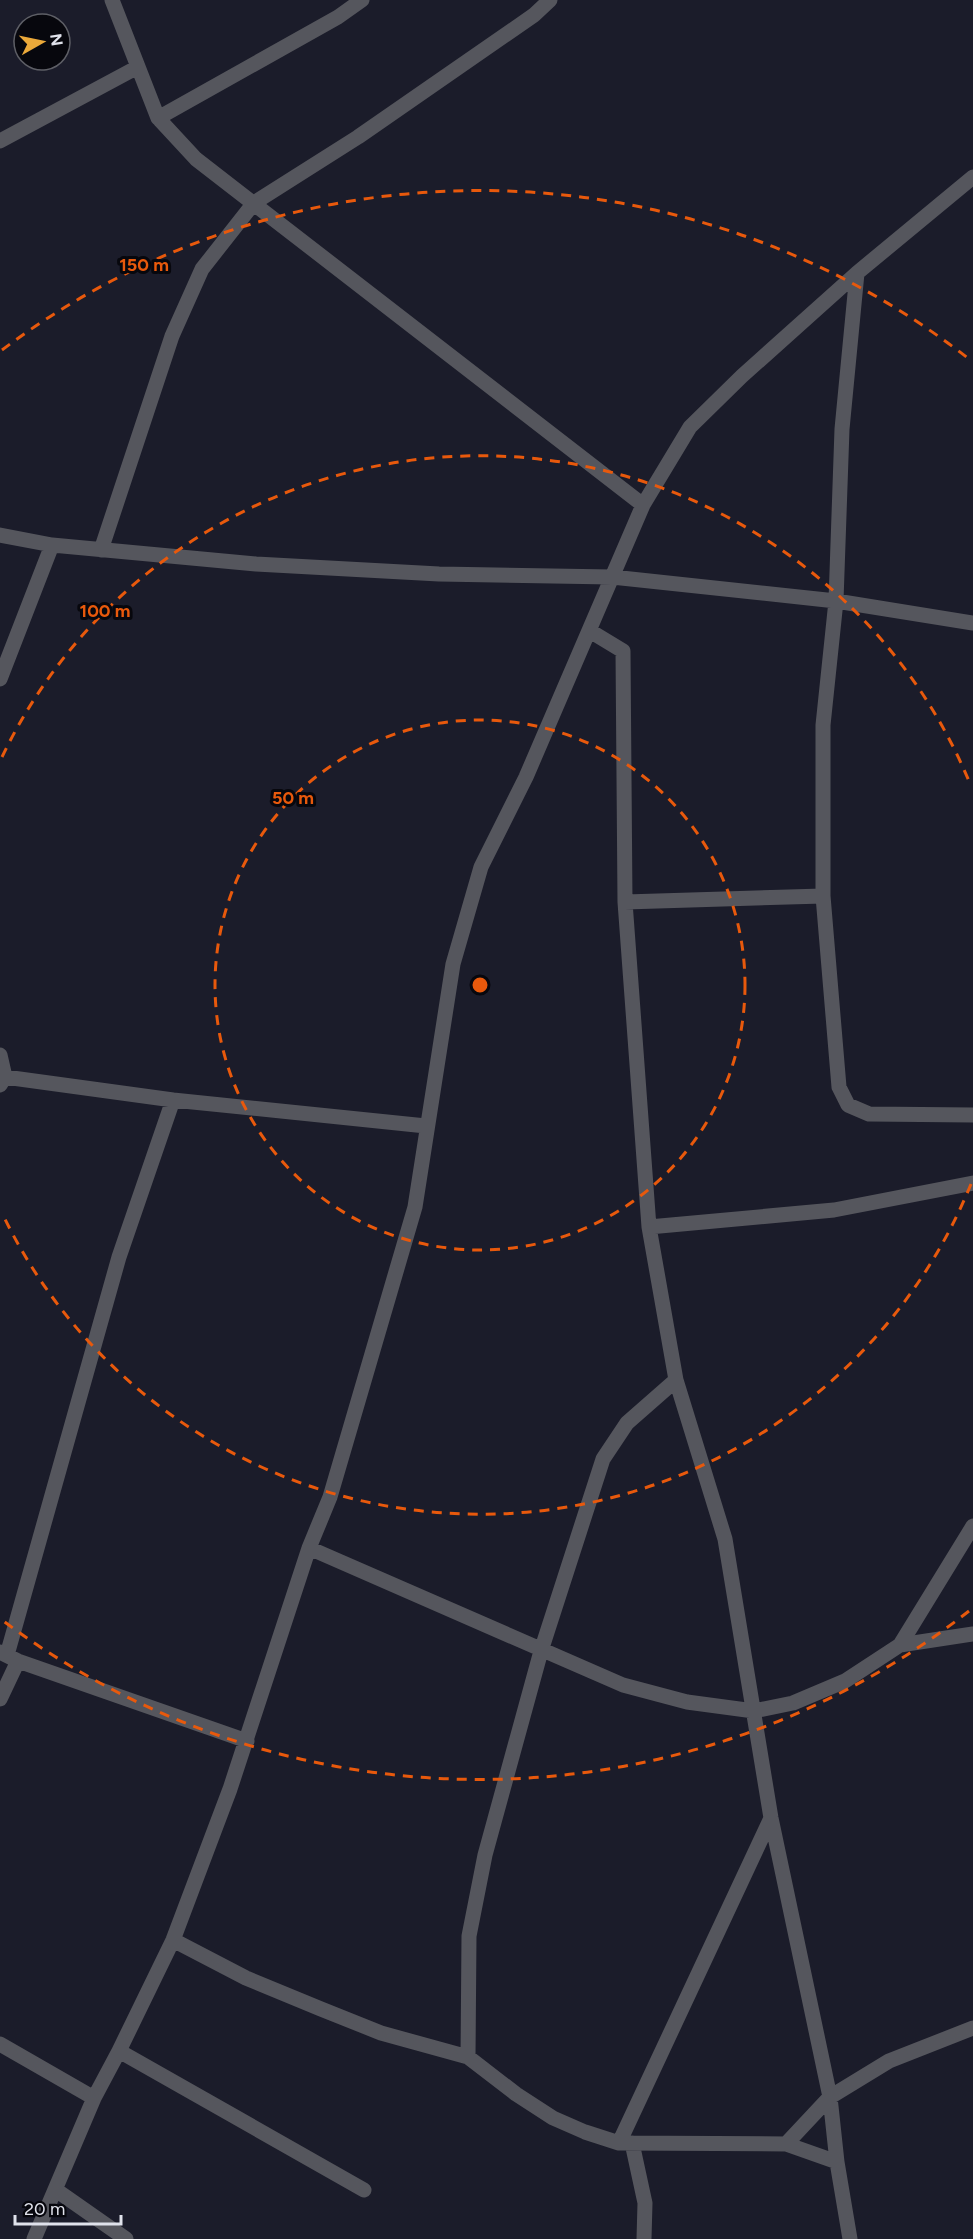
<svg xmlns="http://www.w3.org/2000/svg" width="973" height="2239" viewBox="0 0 973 2239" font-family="Figtree,sans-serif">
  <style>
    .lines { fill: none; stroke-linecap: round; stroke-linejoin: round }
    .minor { stroke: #55565d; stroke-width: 15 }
    .ring { fill: none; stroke: #e8590c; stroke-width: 3; stroke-dasharray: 10 8 }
    .centre { fill: #e8590c; stroke: #07070d; stroke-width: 3 }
    .ring-label { font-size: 18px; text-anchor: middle; font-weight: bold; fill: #e8590c; stroke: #07070d; stroke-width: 6; stroke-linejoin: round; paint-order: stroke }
  </style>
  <rect width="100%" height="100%" fill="#1b1c2a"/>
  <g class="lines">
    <path class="minor" d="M112 0 158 118 196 159 643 505
      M158 118 338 17 362 0
      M0 141 136 68
      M857 273 842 429 836 601 823 725V896L839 1087 848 1105 869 1114 973 1115
      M0 535 52 545 256 564 439 574 612 577 836 601 973 623
      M101 550 172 336 202 269 254 203 358 137 534 15 550 0
      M590 631 623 651 625 902 649 1227 676 1380 725 1539 771 1818 830 2097 837 2162 850 2239
      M0 679 52 545
      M625 902 823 896
      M0 1055 5 1077 0 1085
      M5 1077 173 1100
      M649 1227 834 1210 973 1183
      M309 1548 623 1685 687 1702 754 1711 793 1703 845 1681 900 1645 973 1526
      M900 1645 973 1634
      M0 1652 18 1661 247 1741
      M7 1655 119 1257 173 1100 426 1126
      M0 1699 18 1661
      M173 1940 246 1978 321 2009 381 2033 468 2057 516 2094 553 2118 585 2132 619 2143 786 2144 837 2162
      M0 2044 94 2098
      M119 2051 364 2190
      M468 2057 469 1936 485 1855 541 1651 603 1459 627 1423 676 1380
      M619 2143 771 1818
      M632 2143 645 2203 644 2239
      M786 2144 830 2097 889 2061 973 2028
      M56 2190 126 2239
      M34 2239 94 2098 119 2051 173 1940 230 1789 309 1548 330 1497 415 1207 453 964 481 867 526 777 643 505 690 427 742 376 857 273 973 177"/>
  </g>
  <g class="ring">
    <circle cx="480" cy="985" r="265"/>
    <path d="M971 1184A530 530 0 0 1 2 1213M2 757A530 530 0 0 1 971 786"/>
    <path d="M969 1611A795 795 0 0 1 2 1620M2 350A795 795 0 0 1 969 359"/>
  </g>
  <circle cx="480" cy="985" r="9" class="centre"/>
  <g class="ring-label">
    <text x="144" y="271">150 m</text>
    <text x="105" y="617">100 m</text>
    <text x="293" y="804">50 m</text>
  </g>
  <g transform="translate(42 42) rotate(81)"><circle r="28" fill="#07070d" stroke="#5e5f66" stroke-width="1.5"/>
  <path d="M0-4.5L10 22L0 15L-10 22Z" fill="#eba93a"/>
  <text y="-9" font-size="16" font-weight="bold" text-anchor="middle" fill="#e0e2eb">N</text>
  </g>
  <path d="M15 2215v9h106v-9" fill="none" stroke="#e0e2eb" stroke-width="3"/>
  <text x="24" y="2215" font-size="18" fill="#e0e2eb" stroke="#07070d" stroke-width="4.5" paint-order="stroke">20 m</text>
</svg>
